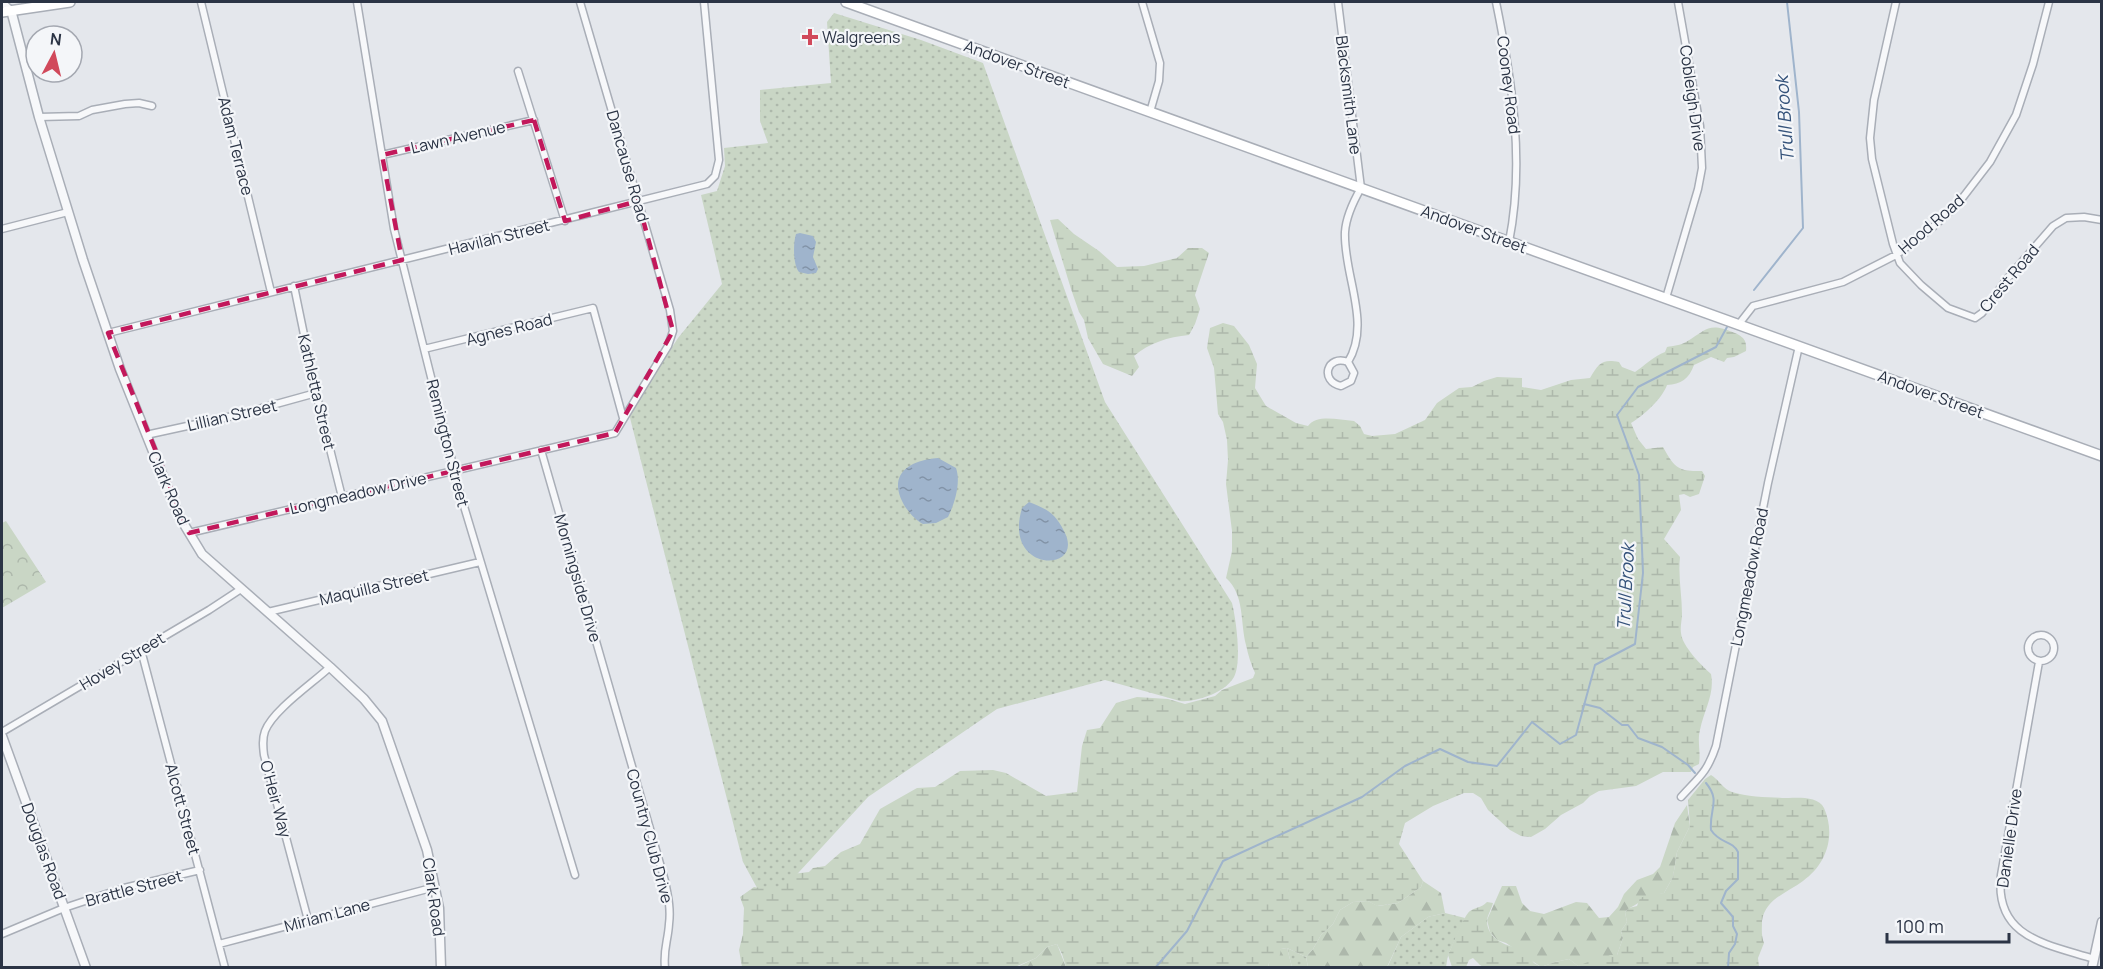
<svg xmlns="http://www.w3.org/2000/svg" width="2103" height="969" viewBox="0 0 2103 969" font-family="Manrope,sans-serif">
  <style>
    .grass { fill: url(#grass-dots) }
    .forest { fill: url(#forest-firs) }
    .wetland { fill: url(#wetland-marsh) }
    .park { fill: url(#park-crowns) }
    .water { fill: url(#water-ripples) }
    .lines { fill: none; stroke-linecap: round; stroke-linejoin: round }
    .stream { stroke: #9fb4cc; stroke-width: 2 }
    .minor-casing { stroke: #a9aeb7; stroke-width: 9 }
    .tertiary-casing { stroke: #a9aeb7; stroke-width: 11 }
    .secondary-casing { stroke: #a9aeb7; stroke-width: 12 }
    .minor { stroke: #f7f8fa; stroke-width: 6 }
    .tertiary { stroke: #f7f8fa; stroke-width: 8 }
    .secondary { stroke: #fff; stroke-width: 9 }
    .marked { fill: none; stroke: #c2185b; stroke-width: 4.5; stroke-dasharray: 12 8; stroke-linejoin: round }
    .poi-dot { fill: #d1495b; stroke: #f4f6f9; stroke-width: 2 }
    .labels { text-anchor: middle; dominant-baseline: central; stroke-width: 4.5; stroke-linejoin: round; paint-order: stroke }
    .poi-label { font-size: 16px; fill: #2b3445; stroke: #f4f6f9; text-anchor: start }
    .street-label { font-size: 16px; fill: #2b3445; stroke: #f4f6f9 }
    .water-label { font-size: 18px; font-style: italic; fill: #34527a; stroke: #f4f6f9 }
  </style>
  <defs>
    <pattern id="grass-dots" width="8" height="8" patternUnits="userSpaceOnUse" patternTransform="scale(1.5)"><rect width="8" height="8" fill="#c9d6c5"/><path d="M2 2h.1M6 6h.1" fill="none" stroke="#adb8ab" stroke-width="1.8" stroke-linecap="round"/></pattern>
    <pattern id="forest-firs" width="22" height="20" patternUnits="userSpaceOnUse" patternTransform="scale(1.5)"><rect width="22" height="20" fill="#c9d6c5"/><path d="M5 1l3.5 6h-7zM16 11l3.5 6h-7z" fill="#adb8ab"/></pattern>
    <pattern id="wetland-marsh" width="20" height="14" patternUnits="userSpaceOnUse" patternTransform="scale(1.5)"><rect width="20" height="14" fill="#c9d6c5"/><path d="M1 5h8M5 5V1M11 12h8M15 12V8" fill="none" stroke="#adb8ab"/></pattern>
    <pattern id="park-crowns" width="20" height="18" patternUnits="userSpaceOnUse" patternTransform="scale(1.5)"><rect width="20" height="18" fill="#c9d6c5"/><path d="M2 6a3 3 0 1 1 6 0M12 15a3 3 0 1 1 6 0" fill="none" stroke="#adb8ab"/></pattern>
    <pattern id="water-ripples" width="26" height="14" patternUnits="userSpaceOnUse" patternTransform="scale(1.5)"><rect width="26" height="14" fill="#9fb4cc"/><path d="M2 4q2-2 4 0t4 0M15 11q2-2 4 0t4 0" fill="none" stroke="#8293a7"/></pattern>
  </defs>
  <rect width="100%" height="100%" fill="#e4e7ec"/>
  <path class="grass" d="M834 13 921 40 983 63 1105 402 1232 603C1236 619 1242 662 1234 677 1229 686 1217 693 1208 696 1199 699 1190 702 1180 701L1105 680 997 709 868 797 777 896 762 897 743 862 629 414 678 338 722 284 701 195 717 191 725 166 724 148 768 143 760 121V90L831 83 827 22Z
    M1445 913 1465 918 1448 955 1446 967 1387 968 1401 937 1428 917Z
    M1287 948 1306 957 1308 967H1292Z"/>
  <path class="forest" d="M1687 805 1690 826 1677 852 1673 877 1664 893C1656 894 1630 906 1625 912L1627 922 1621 931 1623 938 1617 955 1578 966 1569 959 1555 962 1541 967 1506 943 1497 940 1490 932 1487 920 1502 886H1516L1522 903 1530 911 1544 914 1576 902 1587 903 1599 918 1609 917 1618 907 1624 894 1637 880 1653 874 1660 867 1675 823Z
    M1423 881 1441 893 1445 913 1428 917 1401 937 1387 967H1308L1306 957 1313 949 1321 935 1333 924 1340 910 1353 902 1368 901 1378 906 1398 903 1421 887Z
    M1057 944 1066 967 1015 968 1036 958 1047 947Z
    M1287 948 1292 967 1268 968 1269 963 1281 949Z"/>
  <path class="wetland" d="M1058 219 1074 234 1099 251 1117 267 1144 266 1177 258 1188 248H1202L1209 253 1195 295 1200 309 1195 324 1189 335C1168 337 1149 343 1134 356L1139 367 1132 376 1103 364 1088 338 1084 320 1079 312 1071 289 1050 220Z
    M1223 323 1234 326 1249 345 1257 364 1255 388 1266 406 1296 423 1308 426C1317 414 1338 420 1354 421L1360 426 1364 434 1372 436 1395 434 1425 420 1437 403 1459 388 1472 387 1484 381 1497 377 1522 378V387L1541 390 1571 380 1590 378C1599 363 1602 359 1619 362L1622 367 1635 372C1644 366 1654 356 1665 352L1667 347C1673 346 1681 345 1686 342 1708 329 1708 322 1735 333 1744 337 1747 341 1746 351L1734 357 1727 358 1724 362 1711 357 1694 365C1689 379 1681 384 1667 385 1662 399 1644 415 1631 423L1638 439 1646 449 1663 447C1674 467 1678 472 1702 471L1705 476 1699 494 1690 497 1684 494 1679 495 1681 510 1664 539 1680 557C1678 577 1682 595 1682 614 1682 620 1680 627 1681 633 1682 646 1702 666 1711 674 1715 694 1704 710 1700 730 1697 741 1701 752 1699 764L1693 767 1691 772H1663L1636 786 1599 791 1590 796 1583 803 1561 815 1545 829 1531 837 1521 836 1510 830 1488 810 1481 798 1473 793H1464L1433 806 1405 823 1399 844 1423 881 1421 887 1398 903 1377 906 1368 901 1353 902 1340 910 1333 924 1321 935 1313 949 1306 957 1287 948 1281 949 1279 959 1269 963 1268 967H1066L1062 954 1057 944 1047 947 1036 958 1015 967H742L739 950 743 934 744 908 740 897 754 887C774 890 778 890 792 874L809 872 813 868 825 866 841 852 860 844 880 809 917 788 935 787 960 771 993 770 1006 773 1046 796 1077 792 1082 746 1087 730 1100 728 1116 703 1137 697 1168 699 1185 704 1215 696 1222 690 1253 678 1255 673C1251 664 1248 655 1246 645 1240 622 1245 595 1226 578L1232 551V531L1226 484 1228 460 1227 440 1223 422 1218 414 1214 368 1207 348 1210 328Z
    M1711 775C1718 779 1724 790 1732 792 1747 797 1767 797 1782 798 1795 798 1818 795 1824 808 1836 835 1827 864 1803 881 1787 893 1765 899 1762 921 1762 930 1761 935 1764 943L1758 958 1759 967 1485 968 1480 965 1473 958 1469 960 1466 967H1452L1448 955C1452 947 1464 915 1470 911 1476 907 1481 908 1487 902L1493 903C1492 908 1487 916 1487 921 1487 939 1508 948 1523 948L1534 963 1541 967 1555 962 1569 959 1578 966 1600 957 1605 958 1610 955H1617L1623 938 1621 931 1627 922 1625 912 1629 908 1637 906 1640 898 1651 894 1664 893 1673 877 1677 852 1690 826 1688 800 1705 779Z"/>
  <path class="park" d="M6 521 46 582 2 608V523Z"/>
  <path class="water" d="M800 233 813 236 816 242 813 257 818 269 816 273 808 274 799 272C793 265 793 243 796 234Z
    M938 458 956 468C961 482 955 503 948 517L936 523 923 524C909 517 892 492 900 476 907 463 925 459 938 458Z
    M1029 502C1047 509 1055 513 1064 531 1087 573 1002 574 1022 508Z"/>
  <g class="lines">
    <path class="stream" d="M1754 290 1803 228 1799 112 1787 2
      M1584 704 1600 708 1622 725H1628L1638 738 1662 747 1688 765 1695 773
      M1706 783C1721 801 1709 809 1711 830 1720 844 1732 840 1738 852V879L1726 891 1721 903 1733 917V926L1737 934 1735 944 1729 953 1728 968
      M1155 968 1187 931 1223 861 1362 797 1405 766 1440 749 1468 762 1497 766 1532 722 1560 744 1576 735 1595 665 1635 644 1643 573 1639 475 1617 415 1638 387 1716 347 1727 327"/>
    <g class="minor-casing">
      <path id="minor" d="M2 2 11 10
        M201 2 271 292
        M357 2 394 229 460 493 575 875
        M1142 2 1160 63 1159 81 1150 112
        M1338 2 1361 188C1353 202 1346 217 1345 232 1343 274 1372 323 1348 362 1327 354 1319 381 1341 386L1351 381 1354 373 1348 362
        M1496 2C1512 80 1525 162 1509 242
        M1896 2 1874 100 1870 138 1872 159 1893 244 1900 263 1921 285 1948 308 1975 318 1982 313 2007 279 2053 226 2066 218 2084 217 2102 220
        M518 71 565 221
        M39 117 79 116 92 110 125 104 139 103 152 106
        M382 155 534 120
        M2 229 68 212
        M294 286 316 393 342 497
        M1666 298 1698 189 1702 168 1700 126 1678 2
        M1739 324 1753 306 1843 282 1896 255 1932 228 1957 205 1990 162 2016 115 2033 64 2049 2
        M108 333 707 184 715 176 719 160 704 2
        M424 349 593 308 623 418
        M146 435 233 416 316 393
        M541 450 665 881C668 896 671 909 669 924 668 941 663 949 665 968
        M189 533 615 433 668 346 673 331 670 310 580 2
        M268 612 480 562
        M2028 648a13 13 0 1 1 26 0a13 13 0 1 1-26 0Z
        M141 650 225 968
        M2039 662 2001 875C1994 938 2047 944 2094 959
        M2 732 209 610 241 589
        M1681 797C1699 777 1707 773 1716 746L1768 483 1799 346
        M308 920 264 755C263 747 262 739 265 731 273 710 313 683 330 667
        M2 934 64 908 124 888 200 870
        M219 944 435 887"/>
    </g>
    <g class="tertiary-casing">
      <path id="tertiary" d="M11 10 39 117 83 260 120 369 179 516 202 554 330 667 364 699 382 721 427 850 439 908 441 968
        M2 736 86 968
        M2092 968 2102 922"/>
    </g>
    <g class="secondary-casing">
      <path id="secondary" d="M846 2 2102 456
        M2 12 70 2"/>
    </g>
    <use href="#minor" class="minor"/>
    <use href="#tertiary" class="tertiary"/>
    <use href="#secondary" class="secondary"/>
  </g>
  <path class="marked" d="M534 120 565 221 638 201 673 331 615 433 189 533 108 333 402 260 382 155Z"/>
  <path class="poi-dot" d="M807 28h6v6h6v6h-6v6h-6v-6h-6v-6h6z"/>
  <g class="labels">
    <g class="poi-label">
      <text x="822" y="37">Walgreens</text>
    </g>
    <g class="street-label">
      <text transform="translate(1017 64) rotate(20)">Andover Street</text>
      <text transform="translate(1509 85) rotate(83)">Cooney Road</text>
      <text transform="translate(1349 95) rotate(83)">Blacksmith Lane</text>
      <text transform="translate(1693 98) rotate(82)">Cobleigh Drive</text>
      <text transform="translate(458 137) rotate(-13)">Lawn Avenue</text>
      <text transform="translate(236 146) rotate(76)">Adam Terrace</text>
      <text transform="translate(628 166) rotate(74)">Dancause Road</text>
      <text transform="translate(1931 224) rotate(-41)">Hood Road</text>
      <text transform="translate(1474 229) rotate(20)">Andover Street</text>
      <text transform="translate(499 237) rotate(-14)">Havilah Street</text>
      <text transform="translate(2009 278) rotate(-50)">Crest Road</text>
      <text transform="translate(509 329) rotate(-14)">Agnes Road</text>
      <text transform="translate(317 392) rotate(77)">Kathletta Street</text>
      <text transform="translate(1931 394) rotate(20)">Andover Street</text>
      <text transform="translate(232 415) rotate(-13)">Lillian Street</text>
      <text transform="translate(448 443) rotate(76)">Remington Street</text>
      <text transform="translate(169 488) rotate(66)">Clark Road</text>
      <text transform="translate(358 493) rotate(-13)">Longmeadow Drive</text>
      <text transform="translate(1749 577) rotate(-79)">Longmeadow Road</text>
      <text transform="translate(578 578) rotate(74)">Morningside Drive</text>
      <text transform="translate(374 587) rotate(-13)">Maquilla Street</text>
      <text transform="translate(122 661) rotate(-31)">Hovey Street</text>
      <text transform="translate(276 799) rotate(75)">O'Heir Way</text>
      <text transform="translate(183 809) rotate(75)">Alcott Street</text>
      <text transform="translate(650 836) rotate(75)">Country Club Drive</text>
      <text transform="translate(2009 838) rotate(-82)">Danielle Drive</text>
      <text transform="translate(44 851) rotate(70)">Douglas Road</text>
      <text transform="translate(134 888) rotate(-15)">Brattle Street</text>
      <text transform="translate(434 897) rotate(82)">Clark Road</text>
      <text transform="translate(327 915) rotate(-15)">Miriam Lane</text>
    </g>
    <g class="water-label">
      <text transform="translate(1784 119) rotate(-94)">Trull Brook</text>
      <text transform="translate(1625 587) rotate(-87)">Trull Brook</text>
    </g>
  </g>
  <rect width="2103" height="969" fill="none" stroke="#2b3445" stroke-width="6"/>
  <g transform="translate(54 54) rotate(7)"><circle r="28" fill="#f4f6f9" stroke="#a4a8b1" stroke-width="1.5"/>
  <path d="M0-4.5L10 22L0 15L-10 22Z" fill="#d1495b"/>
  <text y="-9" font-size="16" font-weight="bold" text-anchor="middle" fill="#2b3445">N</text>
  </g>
  <path d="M1887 933v9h122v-9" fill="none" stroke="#2b3445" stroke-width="3"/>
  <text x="1896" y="933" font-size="18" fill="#2b3445" stroke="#f4f6f9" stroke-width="4.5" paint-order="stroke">100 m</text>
</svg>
